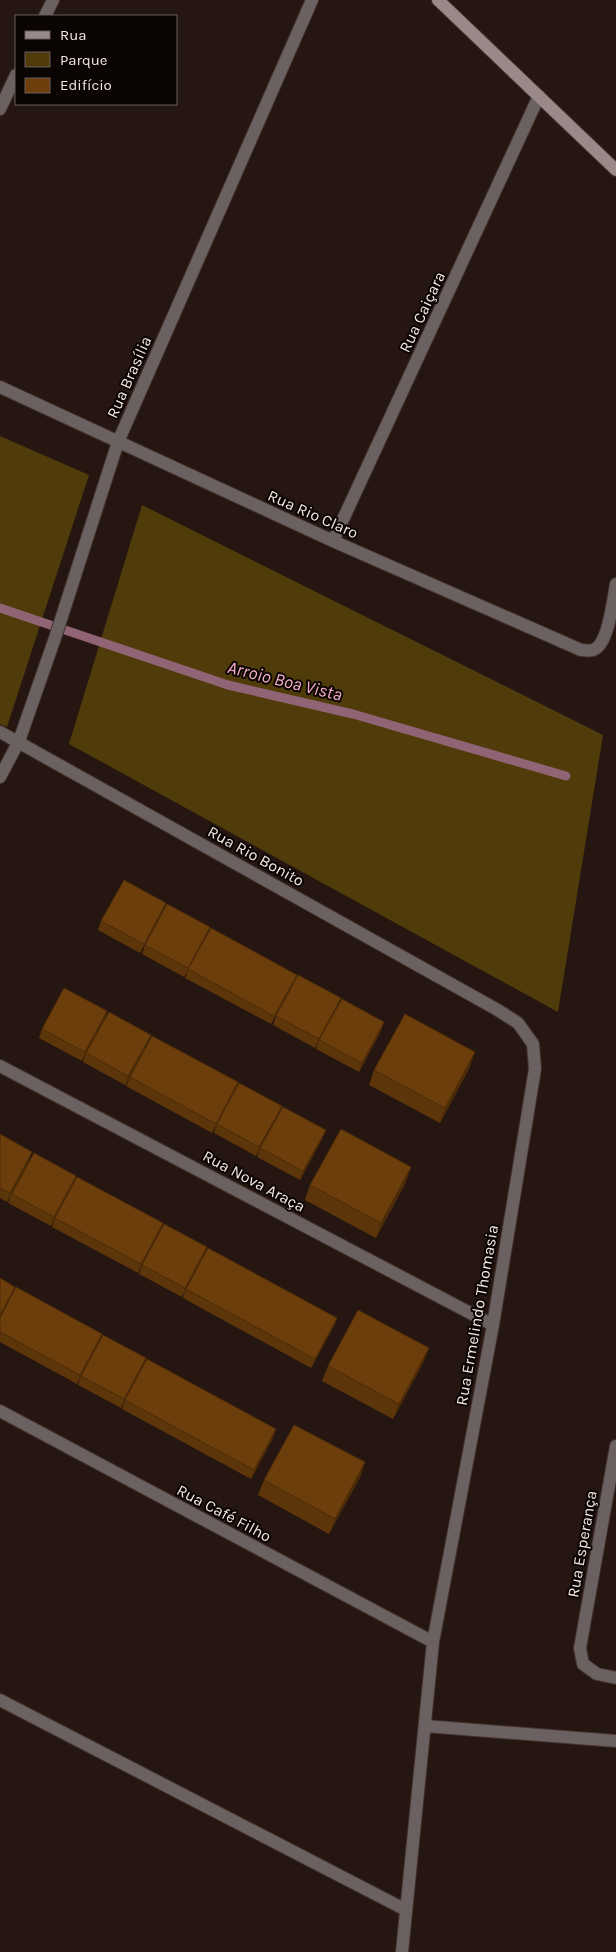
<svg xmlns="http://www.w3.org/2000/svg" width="616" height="1952" viewBox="0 0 616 1952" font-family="Karla,sans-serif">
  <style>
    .green { fill: #503b0a }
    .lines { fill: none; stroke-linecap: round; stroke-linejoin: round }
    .stream { stroke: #906474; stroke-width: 9 }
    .street-casing { stroke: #43332f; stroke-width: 14 }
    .secondary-casing { stroke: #43332f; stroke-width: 14 }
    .street { stroke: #6b6161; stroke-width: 12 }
    .secondary { stroke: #998989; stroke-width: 12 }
    .wall { fill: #5d350a }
    .shaded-wall { fill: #4c2b08 }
    .building { fill: #6c3e0c; stroke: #4c2b08 }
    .labels { text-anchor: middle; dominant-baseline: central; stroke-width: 4; stroke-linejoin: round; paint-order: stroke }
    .street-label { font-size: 16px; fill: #f4e8e4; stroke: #0a0403 }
    .water-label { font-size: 18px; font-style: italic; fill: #f9aeca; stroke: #0a0403 }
  </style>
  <rect width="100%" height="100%" fill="#261611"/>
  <path class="green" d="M0 436 89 475 7 727 0 724Z
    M142 505 603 735 558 1012 69 744Z"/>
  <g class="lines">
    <path class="stream" d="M0 608 228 685 353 714 566 776"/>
    <g class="street-casing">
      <path id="street" d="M45 16 53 0
        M0 109 16 75
        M0 387 333 541 581 650C585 650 590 651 593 650 609 645 613 599 616 584
        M333 541 539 96
        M0 732 496 1009 518 1023 533 1044 535 1069 493 1325 433 1642 402 1952
        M0 777 19 741 55 638 118 442 312 0
        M0 1066 493 1325
        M0 1411 433 1642
        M616 1446 580 1648 583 1664 597 1674 616 1678
        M0 1700 406 1910
        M425 1726 616 1741"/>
    </g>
    <g class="secondary-casing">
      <path id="secondary" d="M438 0 616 170"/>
    </g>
    <use href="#street" class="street"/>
    <use href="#secondary" class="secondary"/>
  </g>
  <path class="wall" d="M163 912 140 953 98 930 101 921Z
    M207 936 297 975 294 983 338 1007 384 1022 381 1031 359 1072 316 1049 318 1042 315 1048 273 1025 276 1016 290 990 271 1024 185 978 188 971 184 977 142 954 145 945Z
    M107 1011 104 1020 148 1044 238 1082 235 1091 282 1106 279 1115 326 1130 322 1139 300 1180 257 1157 260 1148 256 1156 214 1133 216 1125 212 1133 126 1086 130 1077 125 1085 83 1062 86 1053 82 1061 39 1038 42 1029Z
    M470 1067 440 1123 369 1085 374 1070Z
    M0 1134 29 1161 76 1176 73 1185 51 1226 8 1203 11 1194 7 1202 0 1198Z
    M406 1182 376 1238 305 1200 310 1185Z
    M55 1218 163 1223 138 1273 52 1227Z
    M207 1247 204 1256 182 1297 139 1274 142 1265Z
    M186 1289 337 1318 334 1326 311 1368 183 1298Z
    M0 1318 102 1334 99 1343 77 1384 0 1342Z
    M423 1363 393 1419 322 1381 328 1366Z
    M143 1367 121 1408 78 1385 81 1376Z
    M125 1400 273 1438 251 1479 122 1409Z
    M365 1462 360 1477 329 1534 258 1495 264 1480Z"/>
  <path class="shaded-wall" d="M166 903 163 912 140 953 144 944Z
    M210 927 207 936 184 977 188 968Z
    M297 975 294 984 271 1024 274 1016Z
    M341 998 337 1007 315 1048 319 1039Z
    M107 1011 104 1020 82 1061 85 1052Z
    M384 1022 381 1031 359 1072 362 1063Z
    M151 1035 148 1044 125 1085 128 1076Z
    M475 1052 470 1067 440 1123 445 1108Z
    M238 1082 235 1091 212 1133 216 1124Z
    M282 1106 279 1115 256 1156 259 1147Z
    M326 1130 322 1139 300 1180 303 1171Z
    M32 1152 29 1161 7 1202 10 1193Z
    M411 1167 406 1182 376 1238 381 1223Z
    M76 1176 73 1185 51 1226 54 1217Z
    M163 1223 160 1232 138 1273 141 1264Z
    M207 1247 204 1256 182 1297 185 1288Z
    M15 1287 12 1296 0 1318V1315Z
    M337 1318 334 1326 311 1368 315 1359Z
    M102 1334 99 1343 77 1384 80 1375Z
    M429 1348 423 1363 393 1419 399 1404Z
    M146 1358 143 1367 121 1408 124 1399Z
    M276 1429 273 1438 251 1479 254 1470Z
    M365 1462 360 1477 329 1534 335 1519Z"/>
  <path class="building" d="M124 880 166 903 144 944 101 921Z
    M167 904 210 927 188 968 145 945Z
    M211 928 297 975 274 1016 188 969Z
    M298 975 341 998 319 1039 276 1016Z
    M64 988 107 1011 85 1052 42 1029Z
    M342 999 384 1022 362 1063 319 1040Z
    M109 1012 151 1035 128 1076 86 1053Z
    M405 1014 475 1052 445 1108 374 1070Z
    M152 1036 238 1082 216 1124 130 1077Z
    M239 1083 282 1106 259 1147 217 1124Z
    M283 1107 326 1130 303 1171 260 1148Z
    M341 1129 411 1167 381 1223 310 1185Z
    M0 1134 32 1152 10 1193 0 1188Z
    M34 1153 76 1176 54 1217 12 1194Z
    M77 1177 163 1223 141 1264 55 1218Z
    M164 1224 207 1247 185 1288 142 1265Z
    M208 1248 337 1318 315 1359 186 1289Z
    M0 1278 15 1287 0 1315Z
    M16 1287 102 1334 80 1375 0 1332V1318Z
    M358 1310 429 1348 399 1404 328 1366Z
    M103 1335 146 1358 124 1399 81 1376Z
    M147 1359 276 1429 254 1470 125 1400Z
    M294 1425 365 1462 335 1519 264 1480Z"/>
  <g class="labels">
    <g class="street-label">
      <text transform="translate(422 312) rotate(-65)">Rua Caiçara</text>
      <text transform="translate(129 377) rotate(-66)">Rua Brasília</text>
      <text transform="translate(313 514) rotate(24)">Rua Rio Claro</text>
      <text transform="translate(256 856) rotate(29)">Rua Rio Bonito</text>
      <text transform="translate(254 1181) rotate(28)">Rua Nova Araça</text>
      <text transform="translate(477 1315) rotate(-80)">Rua Ermelindo Thomasia</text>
      <text transform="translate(224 1513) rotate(28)">Rua Café Filho</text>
      <text transform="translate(582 1544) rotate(-80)">Rua Esperança</text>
    </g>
    <g class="water-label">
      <text transform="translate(285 681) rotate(14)">Arroio Boa Vista</text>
    </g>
  </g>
  <rect x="15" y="15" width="162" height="90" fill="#0a0403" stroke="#685f5d"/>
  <rect x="25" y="31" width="25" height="8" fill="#998989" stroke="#685f5d"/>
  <text x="60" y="40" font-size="15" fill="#f4e8e4">Rua</text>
  <rect x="25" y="52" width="25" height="15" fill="#503b0a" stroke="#685f5d"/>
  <text x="60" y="65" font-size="15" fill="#f4e8e4">Parque</text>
  <rect x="25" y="78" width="25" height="15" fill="#6c3e0c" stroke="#685f5d"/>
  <text x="60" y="90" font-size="15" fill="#f4e8e4">Edifício</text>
</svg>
